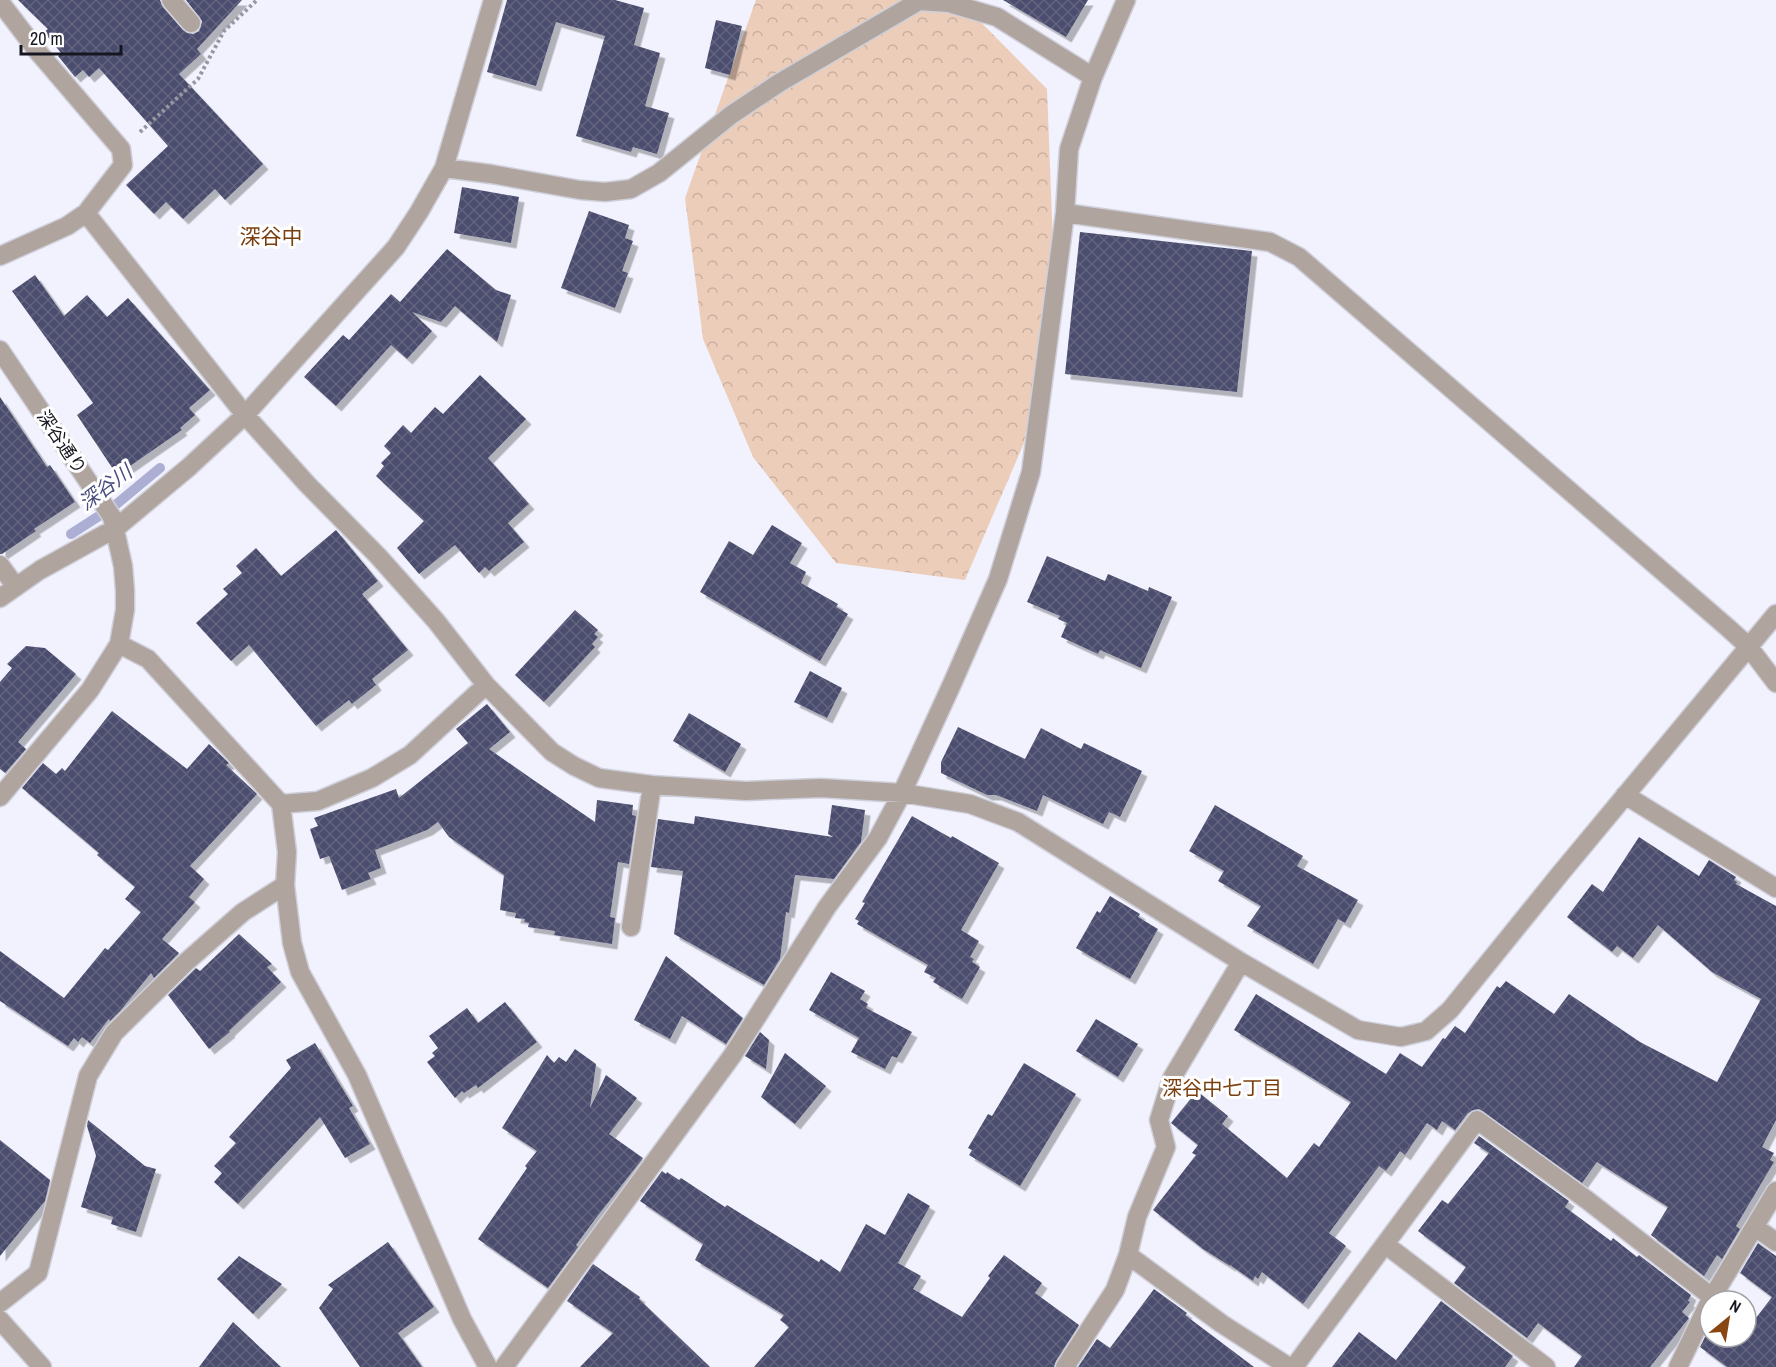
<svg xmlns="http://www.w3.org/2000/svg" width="1776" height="1367" viewBox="0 0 1776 1367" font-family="'Archivo Narrow','Noto Sans JP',sans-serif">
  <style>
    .forest { fill: url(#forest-crowns) }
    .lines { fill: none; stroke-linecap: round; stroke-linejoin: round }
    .stream { stroke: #acafd3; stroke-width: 10 }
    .building { fill: url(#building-cross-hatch); filter: url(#shadow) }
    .minor-casing { stroke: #cecfda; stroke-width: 21 }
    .path { stroke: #9797a2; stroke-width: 4; stroke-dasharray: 3 3; stroke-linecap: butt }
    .minor { stroke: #b0a59e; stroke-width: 18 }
    .labels { text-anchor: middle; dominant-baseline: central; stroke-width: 6; stroke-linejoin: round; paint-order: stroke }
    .street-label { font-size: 18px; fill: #161620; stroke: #fff }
    .water-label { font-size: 20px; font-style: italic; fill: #4b4d7f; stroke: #fff }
    .neighbourhood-label { font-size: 20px; fill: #7a3f0f; stroke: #fff }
    .quarter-label { font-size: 21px; fill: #7a3f0f; stroke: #fff }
  </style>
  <defs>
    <pattern id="forest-crowns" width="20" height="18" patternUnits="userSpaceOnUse" patternTransform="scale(1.5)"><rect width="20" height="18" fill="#eccdba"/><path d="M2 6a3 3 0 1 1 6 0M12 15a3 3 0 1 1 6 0" fill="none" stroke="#caafa0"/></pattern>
    <pattern id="building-cross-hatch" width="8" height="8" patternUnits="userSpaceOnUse" patternTransform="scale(1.5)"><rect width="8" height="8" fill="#4c4e6e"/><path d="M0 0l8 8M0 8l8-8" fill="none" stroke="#62637e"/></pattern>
    <filter id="shadow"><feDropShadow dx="5.5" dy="5.5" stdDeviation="0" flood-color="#0004"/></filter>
  </defs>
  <rect width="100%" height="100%" fill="#f1f2fd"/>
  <path class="forest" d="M756 0H959L1047 89 1054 269 1024 443 965 580 836 563 753 457 703 339 685 198Z"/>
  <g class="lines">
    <path class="stream" d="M71 534 113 507 160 468"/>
  </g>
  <path class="building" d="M18 0H160L163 7 183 30 193 34 199 31 202 21 186 0H242L197 49 201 54 179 74 263 164 225 200 215 189 183 219 166 202 154 214 126 185 168 146 99 68 89 77 83 70 75 77 58 56 61 53 44 32 48 29Z
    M507 0H615L644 8 634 45 660 53 645 106 669 113 657 154 633 147 631 152 576 136 605 36 556 22 536 86 487 72Z
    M1003 0H1088L1066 37Z
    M716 20 742 26 730 75 705 68Z
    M462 187 519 197 511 243 454 233Z
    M589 211 629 225 625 238 633 241 622 271 628 273 615 308 561 288Z
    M1080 232 1252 251 1237 392 1065 374Z
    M447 249 496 290 511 295 497 342 455 306 441 322 412 312 432 331 407 359 391 345 336 406 304 377 343 335 349 340 391 294 400 302Z
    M35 275 64 316 87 295 107 317 128 298 210 390 189 408 195 415 180 428 182 430 117 475 77 415 93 403 12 291Z
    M480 375 526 419 488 458 529 504 508 523 524 542 489 571 485 567 479 573 455 545 419 574 397 548 424 521 376 476 384 466 381 463 391 453 384 446 403 425 411 433 435 407 443 414Z
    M0 397 47 467 50 465 75 502 34 529 36 531 2 554H0Z
    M772 525 802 543 790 563 806 572 801 583 838 604 836 607 848 614 820 661 700 592 729 541 753 555Z
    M336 530 378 581 362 594 408 650 372 679 376 685 352 704 349 700 316 726 249 645 231 661 196 623 228 594 223 589 242 573 236 566 256 548 281 576Z
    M1047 556 1105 581 1108 574 1148 591 1149 587 1172 597 1141 668 1100 650 1098 654 1061 637 1067 623 1058 619 1060 616 1027 602Z
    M575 610 598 630 594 634 598 637 592 644 595 647 544 702 515 675Z
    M26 646 45 648 76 674 18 742 26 749 5 773 0 769V682L12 668 7 664Z
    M810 671 842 688 827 718 794 702Z
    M487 704 510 732 489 749 532 779 595 822 597 800 633 805 632 815 636 816 629 864 618 862 610 917 615 918 612 944 554 935 555 931 528 927 529 923 524 922 525 919 515 918 516 913 500 910 504 875 449 837 438 822 427 830 375 850 381 868 368 873 371 879 342 890 329 856 320 859 310 829 318 826 314 818 396 789 399 798 468 743 456 729Z
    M112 711 187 769 209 744 229 763 226 765 257 794 190 866 204 879 189 897 195 902 162 939 179 953 154 978 151 973 121 1010 110 1021 109 1019 90 1043 82 1037 78 1042 74 1038 68 1046 0 1001V951L64 998 105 948 108 950 141 912 125 899 135 887 97 855 99 853 22 788 43 763 56 774 62 768 65 771Z
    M689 713 741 744 725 772 673 741Z
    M958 727 1025 759 1041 728 1081 749 1084 743 1142 771 1120 817 1109 812 1103 824 1043 795 1037 811 996 795H987L941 773V762Z
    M832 805 865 810 861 842 834 879 795 875 789 913 786 912 780 959 764 985 674 934 683 871 651 867 658 819 694 824 695 816 833 837 828 834Z
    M1215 805 1303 856 1297 866 1358 900 1345 923 1338 919 1313 964 1247 926 1261 906 1218 881 1224 871 1189 851Z
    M912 816 951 838 952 836 999 863 961 930 979 941 970 957 974 959 972 962 980 967 962 999 933 982 936 978 924 972 928 965 857 924 859 921 855 919 865 903 862 902Z
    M1639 837 1699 876 1709 860 1736 877 1734 880 1737 882 1736 884 1776 906V1120L1762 1147 1774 1153 1770 1160 1774 1162 1736 1226 1740 1229 1722 1259 1717 1255 1704 1276 1651 1235 1668 1207 1597 1162 1582 1183 1479 1109 1468 1113 1455 1130 1442 1121 1437 1130 1427 1123 1405 1155 1400 1151 1386 1171 1379 1166 1329 1233 1346 1246 1303 1304 1262 1272 1258 1279 1255 1276 1253 1281 1230 1265V1266L1203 1249 1153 1210 1196 1155 1192 1153 1198 1145 1171 1123 1197 1091 1228 1116 1222 1124 1287 1178 1314 1143 1319 1147 1351 1102 1234 1030 1256 994 1386 1074 1400 1053 1422 1067 1443 1038 1445 1039 1455 1026 1465 1033 1497 986 1500 988 1506 981 1554 1014 1569 994 1640 1042 1717 1082 1761 999 1712 972 1658 925 1633 958 1617 946 1612 952 1567 917 1592 884 1603 892Z
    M1110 896 1140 914 1138 917 1158 929 1130 979 1076 948 1097 911 1100 913Z
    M239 934 272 964 267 967 281 982 229 1031 230 1032 209 1049 168 995 196 968 200 971Z
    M666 956 743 1018 726 1044 682 1016 670 1039 634 1020Z
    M831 972 865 991 860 999 868 1004 866 1008 912 1032 897 1058 892 1056 885 1069 851 1052 859 1038 809 1010Z
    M505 1002 537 1042 478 1088 476 1085 464 1093 462 1091 455 1098 427 1062 435 1056 432 1053 438 1048 429 1036 467 1008 478 1023Z
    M1096 1019 1138 1044 1118 1077 1076 1051Z
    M760 1032 769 1040 766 1069 745 1056Z
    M315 1043 353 1106 349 1108 370 1144 345 1158 320 1117 238 1204 214 1182 222 1173 214 1166 236 1143 229 1137 291 1068 286 1060Z
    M575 1049 596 1064 590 1108 606 1075 637 1098 609 1134 643 1158 596 1218 576 1245 578 1247 548 1288 478 1239 527 1168 525 1166 537 1151 502 1128 547 1055 554 1063 559 1057 566 1062Z
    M785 1053 826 1086 795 1124 761 1097Z
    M1024 1063 1076 1094 1020 1186 969 1155 972 1150 968 1148 988 1114 992 1116Z
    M88 1120 145 1166 156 1169 136 1232 111 1224 113 1217 81 1207 96 1156 87 1126Z
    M1479 1136 1569 1201 1565 1207 1611 1241 1613 1238 1637 1257 1639 1255 1691 1295 1688 1301 1690 1302 1682 1312 1689 1318 1650 1367H1574L1582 1356 1538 1323 1527 1338 1454 1283 1466 1267 1418 1231 1442 1200 1448 1204 1489 1153 1474 1143Z
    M0 1140 50 1180 45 1201 0 1256Z
    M662 1171 666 1174 667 1172 679 1180 681 1178 725 1207 727 1205 819 1262 821 1259 840 1272 866 1224 885 1235 908 1193 930 1206 898 1263 921 1276 913 1289 962 1317 990 1278 988 1276 1004 1255 1042 1283 1035 1293 1079 1325 1056 1361 1054 1367H754L789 1327 780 1320 784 1315 695 1260 703 1244 640 1201Z
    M388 1242 434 1307 398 1333 422 1367H360L319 1308 333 1289 328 1285Z
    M1758 1243 1776 1256V1367H1727L1700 1347 1705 1337H1746V1331L1772 1297 1740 1273Z
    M239 1256 282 1284 253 1314 217 1279Z
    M593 1264 640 1297 639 1299 710 1367H580L613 1333 567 1301Z
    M1154 1289 1187 1313 1185 1315 1254 1367H1078L1097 1339 1110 1348Z
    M1441 1301 1513 1356 1505 1367H1332L1359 1332 1396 1360Z
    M233 1322 281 1367H199Z"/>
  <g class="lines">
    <g class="minor-casing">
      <path id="minor" d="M171 0 191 23
        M0 2 39 53 121 149 123 165 86 213 67 226 0 256
        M444 168 491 174 580 190 605 192 631 189 659 173 731 115 779 83 919 1 949 3 997 17 1093 77
        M86 213 245 415 307 484 378 556 436 621 486 685 552 752 574 766 599 778 652 785 746 791 821 788 902 793 970 804 1018 822 1241 962 1358 1030 1401 1037 1426 1031 1450 1010 1560 874 1776 614
        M1065 213 1270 242 1299 257 1727 627 1748 646 1776 683
        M0 350 112 517 123 566 125 590V610L119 644 90 690 0 797
        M0 565 16 587
        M0 598 40 570 116 528 189 467 245 415 396 247 419 212 444 168 493 0
        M119 644 148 659 281 804 287 852 285 885 292 943 300 972 357 1075 462 1319 488 1367
        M1625 795 1776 888
        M281 804 318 801 372 778 410 755 486 685
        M631 927 652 785
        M1755 1227 1776 1242
        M1386 1245 1546 1367
        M1128 1255 1222 1324 1289 1367
        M1710 1301 1776 1191
        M0 1303 38 1273 88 1076 114 1033 185 963 243 912 285 885
        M0 1320 42 1367
        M504 1367 732 1056 827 907 878 838 902 793 952 684 998 579 1031 472 1065 213 1069 149 1093 77 1126 0
        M1065 1367 1115 1290 1128 1255 1137 1217 1166 1147 1159 1120 1172 1078 1241 962
        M1294 1367 1477 1120 1587 1200 1712 1297
        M1678 1367 1710 1301"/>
    </g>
    <path class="path" d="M140 132 198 79 224 31 257 0"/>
    <use href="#minor" class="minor"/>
  </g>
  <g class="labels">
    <g class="street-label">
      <text transform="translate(62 442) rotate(56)">深谷通り</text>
    </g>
    <g class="water-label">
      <text transform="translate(105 487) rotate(-37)">深谷川</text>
    </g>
    <g class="neighbourhood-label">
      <text x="1222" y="1087">深谷中七丁目</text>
    </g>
    <g class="quarter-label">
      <text x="271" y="236">深谷中</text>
    </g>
  </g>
  <g transform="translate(1728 1319) rotate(30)"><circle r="28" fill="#ffffff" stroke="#a2a2a6" stroke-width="1.5"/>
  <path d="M0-4.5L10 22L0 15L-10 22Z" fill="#884712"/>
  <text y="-9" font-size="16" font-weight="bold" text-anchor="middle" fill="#161620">N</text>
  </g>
  <path d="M21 45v9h100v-9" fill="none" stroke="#161620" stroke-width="3"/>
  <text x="30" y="45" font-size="18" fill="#161620" stroke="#ffffff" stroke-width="4.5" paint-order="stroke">20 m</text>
</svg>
